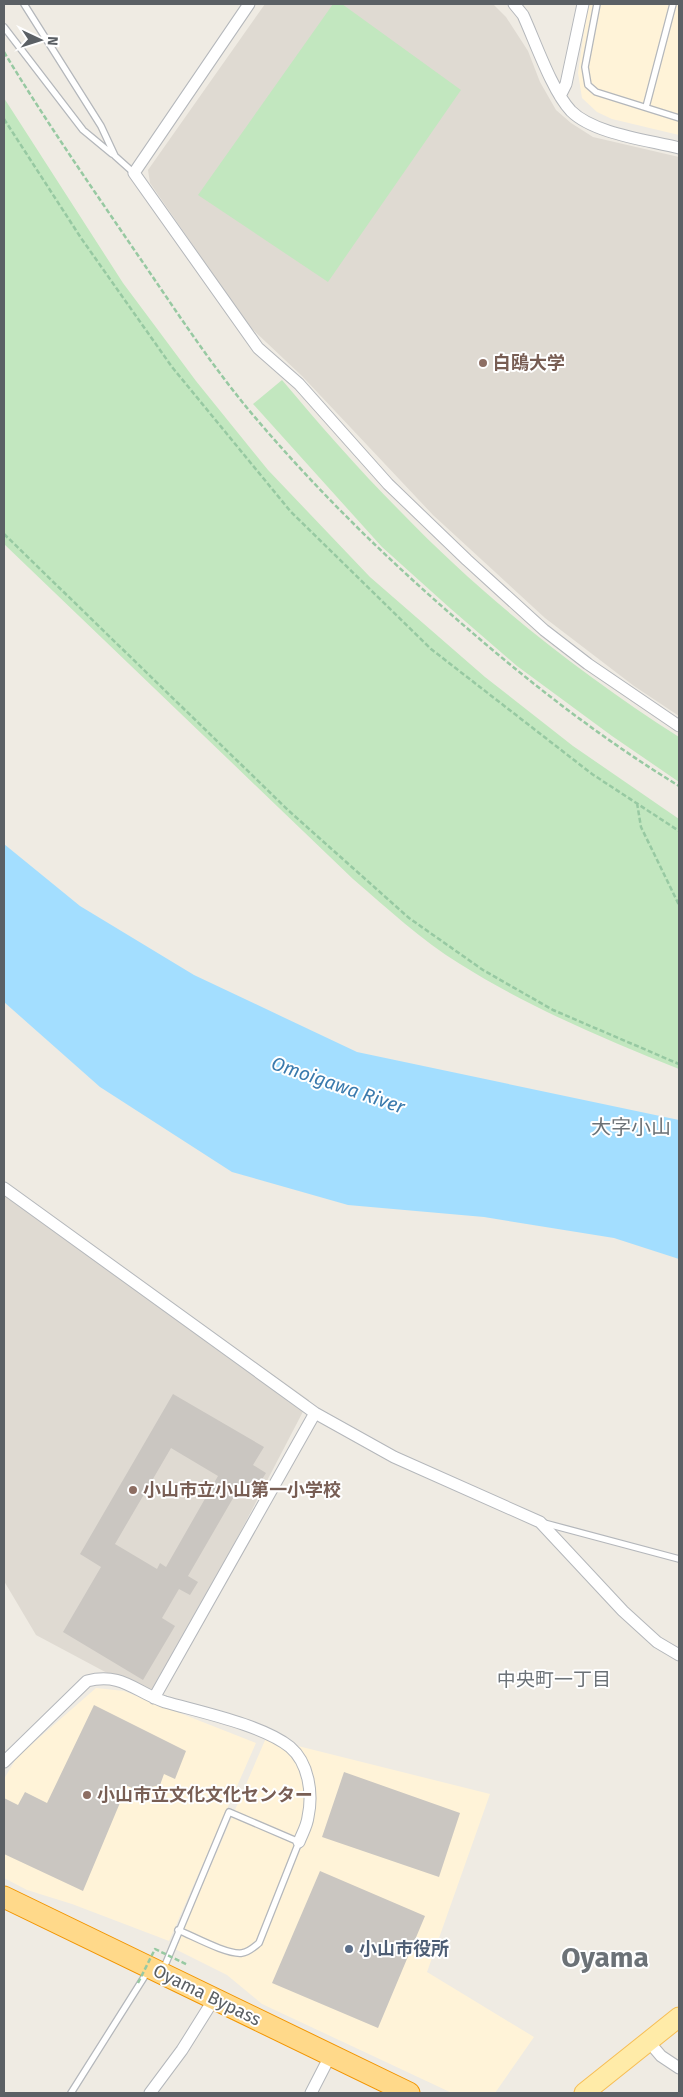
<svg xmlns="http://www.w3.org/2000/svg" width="683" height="2097" viewBox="0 0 683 2097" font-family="'Fira Sans','Noto Sans JP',sans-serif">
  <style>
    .commercial { fill: #fff3d8 }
    .education { fill: #dfdad2 }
    .green { fill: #c2e7bf }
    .water { fill: #a3deff }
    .building { fill: #cac6c1; fill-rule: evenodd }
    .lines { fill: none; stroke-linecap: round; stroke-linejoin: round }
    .lane-casing { stroke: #b4b7bb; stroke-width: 8 }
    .street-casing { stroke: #b4b7bb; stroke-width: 13 }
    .primary-casing { stroke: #f7be55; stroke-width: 21 }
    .highway-casing { stroke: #f29500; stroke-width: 23 }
    .path { stroke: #97c9a2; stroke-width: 2.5; stroke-dasharray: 5 2.5; stroke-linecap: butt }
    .lane { stroke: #fff; stroke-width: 5.5 }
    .street { stroke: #fff; stroke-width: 11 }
    .primary { stroke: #ffeba8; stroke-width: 19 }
    .highway { stroke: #ffd98a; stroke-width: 21 }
    .path-bridge { stroke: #97c9a2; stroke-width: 2.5; stroke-dasharray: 5 2.5; stroke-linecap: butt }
    .education-dot { fill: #8d6e63; stroke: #fff; stroke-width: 2 }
    .service-dot { fill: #5c6f8a; stroke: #fff; stroke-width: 2 }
    .labels { text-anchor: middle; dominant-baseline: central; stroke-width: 4; stroke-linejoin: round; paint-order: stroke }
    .education-label { font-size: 18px; font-weight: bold; fill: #785e54; stroke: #fff; text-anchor: start }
    .service-label { font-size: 18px; font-weight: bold; fill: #4e5e75; stroke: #fff; text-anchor: start }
    .street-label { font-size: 18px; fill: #5b6065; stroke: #fff }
    .water-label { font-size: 19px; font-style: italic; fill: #3a7aad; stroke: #fff }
    .neighbourhood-label { font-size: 19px; fill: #6c7277; stroke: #fff }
    .quarter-label { font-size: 20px; fill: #6c7277; stroke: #fff }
    .town-label { font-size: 28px; font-weight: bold; fill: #6c7277; stroke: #fff }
  </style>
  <rect width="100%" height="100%" fill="#efebe3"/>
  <path class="commercial" d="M588 4H679V135L612 119 597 112 582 98 578 73Z
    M96 1688 124 1691 256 1743 169 1941 72 1904 27 1890 4 1878V1779L17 1757Z
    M266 1738 490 1794 427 1972 534 2037 495 2093H452L262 2004 227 1975 175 1949Z"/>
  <path class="education" d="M265 4H493L506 17 528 51 540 82 556 110 571 123 593 137 679 157V716L634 686 545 618 433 515 302 376 248 325 150 183 148 170Z
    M4 1184 309 1400 154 1698 36 1635 4 1581Z"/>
  <path class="green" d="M333 4H342L461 90 328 282 198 195Z
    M4 98 123 283 196 381 268 470 370 577 485 677 573 746 679 819V1069C604 1039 528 1007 460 964 421 940 387 908 353 879L4 544Z
    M282 380C320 425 359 470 401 512 484 598 579 673 679 737V782L612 736 517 666 451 609 382 547 253 404Z"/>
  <path class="water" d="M4 844 80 906 194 975 357 1052 679 1120V1259L614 1238 484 1217 348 1205 232 1172 100 1087 4 1002Z"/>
  <path class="building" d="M173 1394 264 1447 253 1465 266 1473 256 1489 243 1481 188 1576 198 1582 190 1595 179 1589 162 1618 175 1626 143 1680 63 1632 101 1567 80 1554ZM171 1448 218 1476 166 1567 160 1563 157 1569 115 1544Z
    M94 1705 186 1751 175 1779 164 1774 160 1785 138 1790 127 1786 83 1891 4 1854V1798L18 1805 25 1792 47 1803Z
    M344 1772 460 1813 439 1877 322 1837Z
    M320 1871 425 1916 378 2028 272 1983Z"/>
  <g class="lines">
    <g class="lane-casing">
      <path id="lane" d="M24 4 101 126 115 156 134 173
        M597 4 585 67 588 85 596 92 679 118
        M4 27 83 130 112 154
        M646 107 673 4
        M544 1523 679 1559
        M163 1970 229 1812 299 1842 259 1943C254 1947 249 1952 242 1953 227 1955 193 1936 178 1930
        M71 2093 148 1971"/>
    </g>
    <g class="street-casing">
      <path id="street" d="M249 4 134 173 258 348 299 384 388 484 467 560 544 630 588 664 679 726
        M514 4 523 15C535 41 552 91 571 111 594 134 648 140 679 148
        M560 96 566 84 583 4
        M4 1188 315 1413 394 1457 540 1522 623 1611 657 1642 679 1655
        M154 1698 315 1413
        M4 1762 87 1681C122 1672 135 1692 165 1702 200 1712 263 1725 290 1747 309 1763 313 1794 308 1817 307 1826 302 1834 299 1842
        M649 2042 661 2056 679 2068
        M150 2093 182 2050 214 1999
        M311 2093 330 2056"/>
    </g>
    <g class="primary-casing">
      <path id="primary" d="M584 2093 679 2017"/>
    </g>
    <g class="highway-casing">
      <path id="highway" d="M4 1897 409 2093"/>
    </g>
    <path class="path" d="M4 52C45 120 90 185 135 251 173 306 210 364 253 415 319 493 391 563 468 629 535 687 604 740 679 786
      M4 119 81 238 172 367 291 512 431 649 592 774 679 831
      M4 534 289 811 409 918 483 970 553 1010 679 1064
      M637 803 641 827 679 905"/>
    <use href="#lane" class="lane"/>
    <use href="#street" class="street"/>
    <use href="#primary" class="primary"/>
    <use href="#highway" class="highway"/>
    <path class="path-bridge" d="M138 1983 155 1949 188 1965"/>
  </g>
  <g class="education-dot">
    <circle cx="483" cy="363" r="5"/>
    <circle cx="133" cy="1490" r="5"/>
    <circle cx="87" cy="1795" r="5"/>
  </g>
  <circle class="service-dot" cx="349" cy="1949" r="5"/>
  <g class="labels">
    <g class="education-label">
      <text x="493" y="363">白鴎大学</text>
      <text x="143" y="1490">小山市立小山第一小学校</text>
      <text x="97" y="1795">小山市立文化文化センター</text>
    </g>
    <g class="service-label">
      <text x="359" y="1949">小山市役所</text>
    </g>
    <g class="street-label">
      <text transform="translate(207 1995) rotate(26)">Oyama Bypass</text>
    </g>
    <g class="water-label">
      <text transform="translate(338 1085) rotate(19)">Omoigawa River</text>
    </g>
    <g class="neighbourhood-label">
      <text x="554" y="1679">中央町一丁目</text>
    </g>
    <g class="quarter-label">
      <text x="631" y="1127">大字小山</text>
    </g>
    <g class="town-label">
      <text x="605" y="1957">Oyama</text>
    </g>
  </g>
  <rect width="683" height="2097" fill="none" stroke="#5b6065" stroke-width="10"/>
  <g transform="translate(40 40) rotate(94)" stroke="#ffffff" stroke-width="4" paint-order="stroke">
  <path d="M0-4L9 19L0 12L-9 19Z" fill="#5b6065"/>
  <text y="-8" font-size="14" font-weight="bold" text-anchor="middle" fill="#5b6065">N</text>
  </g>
</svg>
